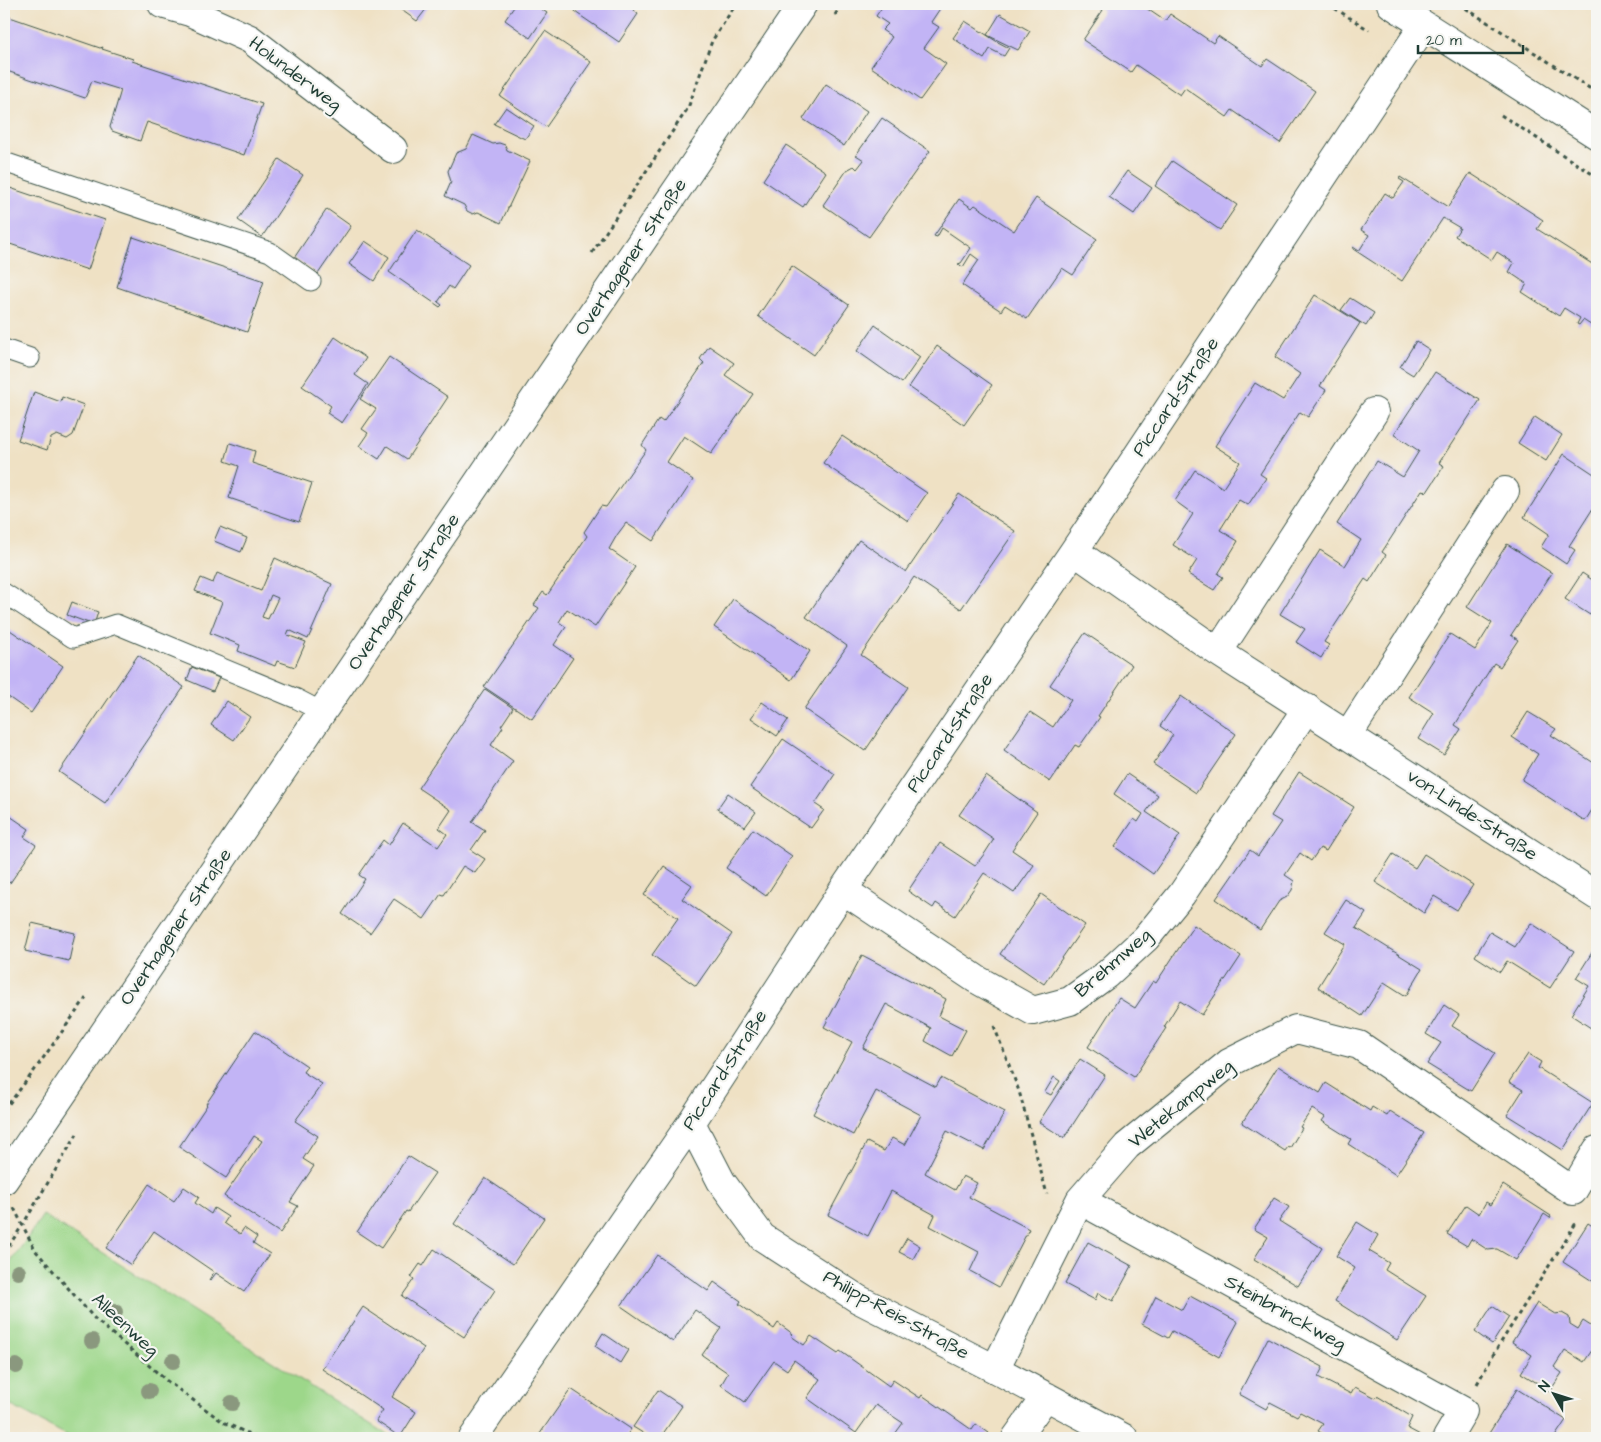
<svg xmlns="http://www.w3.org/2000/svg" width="1601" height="1442" viewBox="0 0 1601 1442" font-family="'Architects Daughter',sans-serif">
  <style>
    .green { fill: #9dd78a; stroke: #5e8a5f }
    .building { fill: #c2b4f5; fill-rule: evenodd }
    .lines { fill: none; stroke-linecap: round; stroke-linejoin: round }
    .lane-casing { stroke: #3e564a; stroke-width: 21 }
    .street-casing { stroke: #3e564a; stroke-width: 30 }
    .secondary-casing { stroke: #3e564a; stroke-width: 30 }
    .path { stroke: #3e564a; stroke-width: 3; stroke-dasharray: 4 4; stroke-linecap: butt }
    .lane { stroke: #fff; stroke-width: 19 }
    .street { stroke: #fff; stroke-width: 28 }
    .secondary { stroke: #fff; stroke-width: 28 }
    .tree { fill: #8a987e }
    .labels { text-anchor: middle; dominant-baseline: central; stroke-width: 4.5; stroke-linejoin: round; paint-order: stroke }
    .street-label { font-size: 19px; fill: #1f3d34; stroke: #f6f6f2 }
  </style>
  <rect width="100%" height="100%" fill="#f6f6f2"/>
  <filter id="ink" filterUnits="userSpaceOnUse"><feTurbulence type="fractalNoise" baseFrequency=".02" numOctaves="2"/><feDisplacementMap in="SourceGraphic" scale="10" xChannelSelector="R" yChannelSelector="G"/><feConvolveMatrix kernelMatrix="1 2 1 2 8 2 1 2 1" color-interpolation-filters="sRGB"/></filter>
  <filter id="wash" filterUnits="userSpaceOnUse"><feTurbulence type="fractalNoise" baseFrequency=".0096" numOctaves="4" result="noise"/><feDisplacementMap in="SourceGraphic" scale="20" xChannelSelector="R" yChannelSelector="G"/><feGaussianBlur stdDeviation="1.12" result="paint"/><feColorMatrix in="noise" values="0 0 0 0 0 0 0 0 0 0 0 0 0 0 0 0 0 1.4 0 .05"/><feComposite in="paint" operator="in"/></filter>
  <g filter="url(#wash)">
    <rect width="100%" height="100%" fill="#efe1c4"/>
    <path class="green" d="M43 1215 392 1438H72L4 1402V1272Z"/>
    <g id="blocks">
      <path class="building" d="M393 4H430L417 21Z
        M516 4H534L547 13 530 38 505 20Z
        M580 4H639L634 11 638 14 619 42 575 12Z
        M884 4H943L931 22 939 27 924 48 946 64 920 100 871 67 892 37 882 30 888 24 876 16Z
        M1093 4H1140L1165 21 1170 14 1213 43 1218 36 1262 66 1267 59 1315 91 1280 143 1232 110 1227 117 1185 88 1180 95 1136 65 1131 72 1083 40 1103 10Z
        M1000 14 1030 31 1018 50 987 35Z
        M4 15 100 48 103 47 102 49 133 59 132 61 262 104 244 155 147 122 140 141 112 131 110 127 121 90 92 81 85 98 4 70Z
        M965 21 996 41 1009 48 1004 56 990 49 984 59 953 38Z
        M545 31 591 62 546 127 500 96Z
        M826 84 867 111 844 146 803 119Z
        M506 107 534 126 525 139 494 124Z
        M882 118 930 151 869 237 823 205 847 170 854 166 857 169 864 160 856 155Z
        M473 135 493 144 499 143 505 145 507 150 530 161 501 223 478 212 473 214 467 211 464 205 445 196 451 182 448 171 456 153 466 149Z
        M786 145 826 172 803 207 763 180Z
        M279 159 303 175 262 237 238 220Z
        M1172 161 1237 205 1220 230 1155 186Z
        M1127 171 1152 188 1134 214 1109 197Z
        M1470 173 1543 220 1537 229 1597 267V329L1583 320 1579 325 1577 324 1580 318 1564 308 1559 316 1522 292 1527 284 1509 272 1514 263 1497 252 1492 260 1455 236 1460 228 1443 218 1402 281 1353 249V247L1359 251 1369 235 1361 230 1385 193 1393 198 1404 182 1399 179 1400 177 1448 207Z
        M4 186 105 220 88 270 4 242Z
        M1036 198 1097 239 1073 275 1062 268 1027 319 1005 305 1001 311 962 285 979 260 971 254 963 267 958 264 961 263 971 248 942 228 937 237 934 236 959 199 972 208 975 205 1014 231Z
        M327 209 351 226 318 274 294 258Z
        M417 230 469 265 453 289 449 286 438 302 442 305 440 307 389 272Z
        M133 237 264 281 247 332 117 287Z
        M365 241 389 257 374 281 349 264Z
        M792 266 849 305 814 355 758 316Z
        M1315 295 1360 323 1320 386 1326 390 1308 417 1300 412 1260 474 1266 478 1248 505 1239 500 1220 530 1238 541 1218 574 1223 577 1214 590 1188 574 1197 560 1173 545 1193 514 1175 501 1195 470 1223 488 1240 462 1215 446 1255 383 1283 400 1300 374 1275 357Z
        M1350 298 1374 313 1366 326 1341 310Z
        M875 325 920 357 902 383 857 351Z
        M335 337 366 358 355 375 368 384 342 423 327 413 331 406 302 386Z
        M1416 341 1430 350 1413 375 1400 367Z
        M709 346 734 363 725 375 753 394 711 454 684 436 667 462 693 480 653 541 626 523 617 535 609 549 635 567 595 627 567 609 559 622 566 627 554 645 573 658 532 719 484 687 539 608 534 605 543 592 547 595 548 594 587 536 584 532 601 506 606 507 646 450 642 445 659 419 663 422 664 421 704 363 700 359Z
        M937 346 992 385 964 425 909 387Z
        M389 357 448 397 407 459 387 446 379 459 359 446 368 433 362 429 376 409 360 399Z
        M1435 372 1480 400 1439 463 1444 466 1427 492 1422 490 1382 552 1386 555 1369 582 1365 579 1324 642 1329 645 1321 658 1296 642 1305 629 1280 614 1320 550 1345 566 1361 540 1337 524 1377 461 1403 477 1419 451 1394 434Z
        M34 392 61 402 62 397 84 405 73 435 67 439 57 435 51 438 47 450 18 440Z
        M1535 417 1562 435 1546 461 1518 443Z
        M842 436 927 493 908 521 823 463Z
        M230 443 255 451 252 463 312 483 299 522 229 498 239 466 225 461Z
        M1564 454 1597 476V502L1569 546 1575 550 1566 564 1541 547 1549 534 1524 517Z
        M959 494 1015 531 961 609 914 577 861 655 908 687 865 751 804 709 847 646 806 617 859 540 906 572Z
        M220 527 247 538 241 552 214 541Z
        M1507 544 1552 573 1511 635 1518 640 1500 667 1494 663 1455 725 1461 729 1444 755 1418 739 1434 713 1409 697 1450 634 1475 650 1492 623 1467 607Z
        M275 558 332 584 308 639 289 630 287 635 306 642 295 667 277 661 275 666 238 651 240 645 210 633 222 602 195 591 201 578 213 583 217 573 261 591ZM271 595 278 598 268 619 262 617Z
        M1582 573 1597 583V605L1590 615 1565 599Z
        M733 599 810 651 791 680 714 627Z
        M72 602 98 612 94 625 67 615Z
        M4 626 63 666 31 713 4 694Z
        M1085 633 1132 665 1098 716 1100 717 1079 747 1075 745 1050 782 1004 750 1030 712 1053 727 1071 700 1050 685Z
        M138 655 184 687 105 803 59 772Z
        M192 667 219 678 213 691 187 680Z
        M485 689 513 708 501 726 503 727 491 745 513 761 472 822 485 830 471 850 485 859 475 873 463 866 444 895 441 894 424 919 394 899 370 933 342 914 365 879 359 875 383 840 389 845 403 823 438 847 447 834 439 828 451 810 418 788Z
        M1181 696 1236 734 1196 793 1153 764 1173 735 1160 726Z
        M227 701 250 717 234 740 211 725Z
        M762 702 788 720 777 736 751 718Z
        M1528 712 1556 729 1551 735 1597 765V802L1585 821 1522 780 1538 754 1512 737Z
        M783 739 835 774 815 804 824 810 811 828 750 787Z
        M1299 772 1354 807 1326 851 1320 848 1311 861 1300 853 1285 875 1294 881 1292 890 1287 897 1279 901 1260 930 1216 899 1250 850 1258 856 1281 822 1271 816Z
        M1127 774 1158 795 1146 812 1180 835 1153 874 1115 847 1134 819 1138 822 1143 814 1114 794Z
        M986 776 1037 812 1012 850 1034 865 1014 893 984 873 955 916 936 903 933 908 908 891 940 843 975 866 985 853 994 839 959 815Z
        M728 793 756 812 745 827 717 809Z
        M4 812 29 829 24 837 36 845 10 883 4 879Z
        M753 829 792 856 766 896 726 868Z
        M1393 854 1415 868 1424 854 1473 885 1457 910 1434 896 1424 913 1375 882Z
        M664 866 692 885 682 899 732 934 696 986 652 955 678 918 644 895Z
        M1041 894 1085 925 1044 984 1000 954Z
        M1346 900 1366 913 1356 928 1422 969 1406 996 1384 982 1362 1016 1318 987 1345 944 1325 932Z
        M32 923 75 933 69 961 25 951Z
        M1531 923 1574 951 1550 988 1507 961 1500 972 1475 956 1490 932 1515 947Z
        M1194 925 1241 956 1202 1015 1180 1001 1164 1027 1166 1028 1134 1077 1088 1047 1119 998 1135 1008 1153 981 1156 983Z
        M1593 951 1597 954V1032L1571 1015 1589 986 1576 978Z
        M862 955 946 999 939 1016 966 1030 952 1056 925 1041 931 1028 886 1004 863 1048 936 1087 941 1078 1005 1112 984 1150 947 1131 925 1173 955 1190 963 1176 977 1183 969 1197 1029 1229 999 1287 970 1271 979 1252 930 1226 935 1215 891 1191 868 1236 828 1215 867 1142 884 1151 892 1138 905 1145 921 1115 876 1091 853 1135 813 1114 852 1042 824 1027Z
        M1444 1005 1459 1015 1452 1026 1495 1053 1471 1091 1427 1064 1441 1043 1426 1034Z
        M255 1031 307 1066 303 1072 322 1084 295 1121 318 1136 303 1159 314 1166 290 1202 298 1206 280 1233 224 1196 262 1141 254 1136 226 1178 179 1147 207 1105 206 1104Z
        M1528 1054 1541 1062 1538 1068 1593 1103 1563 1150 1507 1115 1523 1090 1509 1082Z
        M1080 1059 1105 1075 1064 1138 1039 1122Z
        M1278 1066 1320 1093 1326 1083 1370 1111 1372 1107 1387 1116 1390 1111 1424 1133 1396 1175 1348 1144 1351 1139 1322 1121 1325 1117 1312 1109 1300 1127 1302 1128 1290 1148 1288 1147 1285 1151 1242 1123Z
        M1054 1077 1060 1081 1051 1095 1045 1092Z
        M408 1156 435 1173 408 1212 406 1211 381 1248 357 1232Z
        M485 1178 544 1218 513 1264 454 1224Z
        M149 1184 174 1201 184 1187 199 1197 195 1203 211 1214 214 1208 228 1217 224 1223 240 1234 244 1228 257 1237 253 1243 270 1254 244 1292 216 1273 210 1281 209 1280 214 1272 154 1231 131 1265 106 1248Z
        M1503 1185 1551 1216 1550 1218 1544 1214 1516 1260 1497 1249 1488 1250 1471 1239 1467 1246 1447 1234 1466 1205 1479 1214 1486 1202 1491 1205Z
        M1274 1198 1289 1207 1279 1221 1322 1248 1298 1286 1254 1259 1268 1237 1254 1229Z
        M1357 1222 1378 1235 1369 1251 1389 1263 1385 1270 1426 1296 1397 1340 1335 1301 1355 1268 1336 1256Z
        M1588 1223 1597 1229V1284L1563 1262Z
        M907 1238 920 1246 913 1259 899 1252Z
        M1088 1242 1132 1266 1113 1301 1098 1293 1095 1300 1065 1284Z
        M434 1249 495 1290 464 1337 402 1296 414 1279 411 1277 420 1264 423 1266Z
        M657 1255 708 1291 714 1282 741 1301 739 1304 774 1329 778 1323 793 1334 791 1336 804 1345 811 1336 838 1354 840 1351 889 1386 893 1380 920 1398 922 1395 972 1430 976 1424 989 1433 985 1438H892L903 1423 876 1405 856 1433 807 1398 820 1379 794 1360 787 1370 774 1361 745 1402 721 1385 728 1373 702 1355 721 1328 695 1310 673 1342 621 1306Z
        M1156 1296 1182 1310 1190 1296 1238 1322 1219 1357 1172 1331 1168 1338 1142 1324Z
        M1537 1303 1555 1314 1562 1313 1569 1317 1570 1324 1578 1329 1583 1321 1597 1330V1343L1584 1362 1565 1350 1554 1367 1562 1373 1550 1391 1521 1373 1532 1355 1512 1342Z
        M1492 1306 1509 1317 1492 1344 1475 1332Z
        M363 1307 424 1348 392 1397 416 1412 400 1437 376 1421 383 1410 322 1369Z
        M603 1333 628 1350 620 1363 595 1346Z
        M1268 1338 1323 1367 1318 1377 1351 1394 1355 1387 1376 1398 1377 1396 1412 1417 1407 1428 1422 1436 1421 1438H1327L1328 1437 1318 1431 1323 1424 1300 1412 1297 1416 1270 1402 1266 1409 1239 1394Z
        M571 1389 631 1429 625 1438H537Z
        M1517 1389 1566 1420 1554 1438H1486Z
        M658 1390 682 1406 660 1438H651L633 1427Z"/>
    </g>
  </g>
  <g filter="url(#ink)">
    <use href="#blocks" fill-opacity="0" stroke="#3e564a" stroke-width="1"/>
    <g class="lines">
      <g class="lane-casing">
        <path id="lane" d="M4 162 270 252 311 281
          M4 349 30 358
          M4 593 73 638 116 624 297 699 322 712"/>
      </g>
      <g class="street-casing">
        <path id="street" d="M162 4 190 12 250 39 393 149
          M1391 4 1597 135
          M1074 551 1218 652 1597 896
          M1218 652 1374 412
          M1348 735 1505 491
          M843 890 976 979 1033 1011 1070 1001 1106 975 1146 938 1182 894 1307 708
          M691 1123 721 1181 762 1237 858 1299 995 1369 1124 1438
          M1080 1200 1463 1411 1447 1438
          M995 1369 1080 1200 1127 1146 1229 1063 1296 1029 1359 1045 1573 1191 1597 1150
          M473 1438 691 1123 843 890 1074 551 1424 25
          M1016 1438 1046 1396"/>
      </g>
      <g class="secondary-casing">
        <path id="secondary" d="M4 1180 803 4"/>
      </g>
      <path class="path" d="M1328 4 1369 30
        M1459 4 1597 93
        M835 15 842 4
        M1501 115 1597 177
        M592 253 688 108 712 41 736 4
        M994 1026 1019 1091 1047 1194
        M4 1110 34 1071 86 998
        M14 1208 35 1250 95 1319 167 1381 223 1422 258 1438
        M4 1253 22 1226 77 1134
        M1477 1384 1493 1355 1576 1223"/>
      <use href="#lane" class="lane"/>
      <use href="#street" class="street"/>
      <use href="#secondary" class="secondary"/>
    </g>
    <g class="tree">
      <circle cx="18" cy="1272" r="8"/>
      <circle cx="115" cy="1312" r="8"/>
      <circle cx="92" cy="1341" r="8"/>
      <circle cx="173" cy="1361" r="8"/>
      <circle cx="16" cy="1366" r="8"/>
      <circle cx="149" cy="1391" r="8"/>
      <circle cx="232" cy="1403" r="8"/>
    </g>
  </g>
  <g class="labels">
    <g class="street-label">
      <text transform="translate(295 74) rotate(37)">Holunderweg</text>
      <text transform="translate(631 257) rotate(-56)">Overhagener Straße</text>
      <text transform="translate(1176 397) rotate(-56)">Piccard-Straße</text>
      <text transform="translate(404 592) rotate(-56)">Overhagener Straße</text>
      <text transform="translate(950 733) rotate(-56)">Piccard-Straße</text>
      <text transform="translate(1472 815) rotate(33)">von-Linde-Straße</text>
      <text transform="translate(176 927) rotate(-56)">Overhagener Straße</text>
      <text transform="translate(1113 963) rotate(-41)">Brehmweg</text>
      <text transform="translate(725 1070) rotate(-57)">Piccard-Straße</text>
      <text transform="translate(1181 1104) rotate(-39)">Wetekampweg</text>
      <text transform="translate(1285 1313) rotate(29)">Steinbrinckweg</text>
      <text transform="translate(896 1315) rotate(29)">Philipp-Reis-Straße</text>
      <text transform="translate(125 1325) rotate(43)">Alleenweg</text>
    </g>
  </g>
  <rect width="1601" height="1442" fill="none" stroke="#f6f6f2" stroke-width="20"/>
  <g transform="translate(1554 1394) rotate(309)" stroke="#f6f6f2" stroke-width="4" paint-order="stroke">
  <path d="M0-4L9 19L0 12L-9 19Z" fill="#1f3d34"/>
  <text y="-8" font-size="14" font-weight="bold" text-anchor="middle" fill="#1f3d34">N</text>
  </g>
  <path d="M1418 45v8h105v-8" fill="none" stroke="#1f3d34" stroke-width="2.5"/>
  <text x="1426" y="45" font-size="15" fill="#1f3d34" stroke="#f6f6f2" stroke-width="4" paint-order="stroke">20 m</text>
</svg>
